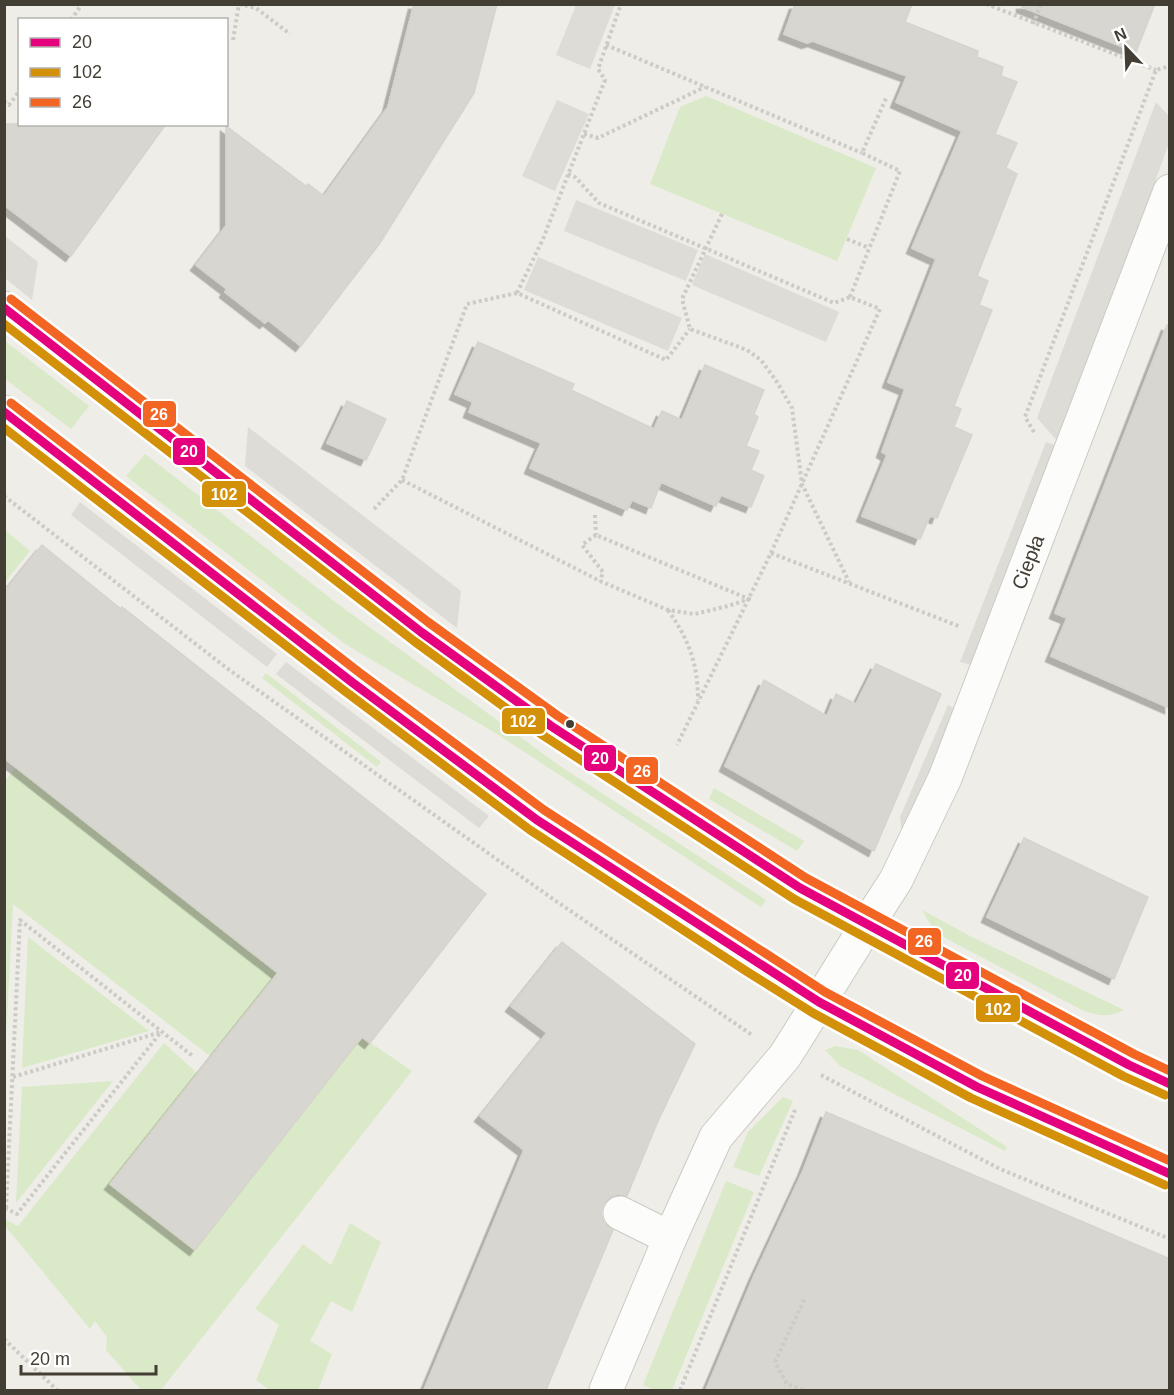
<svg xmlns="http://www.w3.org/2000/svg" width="1174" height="1395" viewBox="0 0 1174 1395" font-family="Helvetica,sans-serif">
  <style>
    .green { fill: #dae9c7 }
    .parking { fill: #dddcd7 }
    .building { fill: #d8d6d0; stroke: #d6d4cd; stroke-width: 1.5; filter: url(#shadow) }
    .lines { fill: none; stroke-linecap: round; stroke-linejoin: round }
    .minor-casing { stroke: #cccac5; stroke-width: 35 }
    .tertiary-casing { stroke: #cccac5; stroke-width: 35 }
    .path { stroke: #cccbc6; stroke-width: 4; stroke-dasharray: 3 3; stroke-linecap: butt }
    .minor { stroke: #fcfcfb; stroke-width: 33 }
    .tertiary { stroke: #fcfcfb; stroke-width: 33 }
    .bus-1-casing { stroke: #fff; stroke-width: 14 }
    .bus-2-casing { stroke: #fff; stroke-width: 14 }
    .bus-3-casing { stroke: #fff; stroke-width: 14 }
    .bus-1 { stroke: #e5007d; stroke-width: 9 }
    .bus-2 { stroke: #d3910a; stroke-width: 9 }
    .bus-3 { stroke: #f26522; stroke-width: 9 }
    .bus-dot { fill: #433e34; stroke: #fff; stroke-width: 2 }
    .labels { text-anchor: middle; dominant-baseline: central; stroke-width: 4.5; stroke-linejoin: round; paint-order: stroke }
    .street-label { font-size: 20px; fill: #433e34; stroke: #fff }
    .line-badge { stroke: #fff; stroke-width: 2 }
    .badge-label { font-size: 16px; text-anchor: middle; font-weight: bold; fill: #fff }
  </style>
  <defs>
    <filter id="shadow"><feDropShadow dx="-5.5" dy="5.5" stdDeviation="0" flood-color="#0004"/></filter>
  </defs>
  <rect width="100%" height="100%" fill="#eeede7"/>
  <path class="green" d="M706 96 876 168 837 261 650 184 680 107Z
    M5 341 89 406 71 429 5 379Z
    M145 454 339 605 560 766 766 900 761 907 497 734 345 644 126 476Z
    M5 530 30 551 5 582Z
    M266 673 381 762 377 767 262 678Z
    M16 767 278 973 210 1056 13 904 5 1056 4 782Z
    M714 788 804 841 797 851 709 799Z
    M922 910 972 937 1124 1010C1109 1018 1098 1016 1082 1010L945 938 934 930Z
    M28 937 149 1031 22 1068Z
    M362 1037 412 1071 161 1390H141L106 1350 107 1337 95 1321 90 1329 5 1226 4 1219 18 1226 164 1043 197 1073 110 1184 194 1250Z
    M835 1046 858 1050 1007 1147 1005 1151 840 1066 825 1050Z
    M113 1081 16 1203 22 1087Z
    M783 1097 793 1101 759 1176 733 1167 748 1132Z
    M726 1181 754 1192 672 1390H654L643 1385Z
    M350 1223 381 1242 352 1312 331 1301 310 1341 332 1354 318 1390H269L256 1380 279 1325 255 1309 303 1244 331 1265Z"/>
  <path class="parking" d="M576 5H615L590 69 556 55Z
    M557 100 589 114 555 191 522 176Z
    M1156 102 1169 116V143L1060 444 1037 418Z
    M576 200 698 250 686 281 564 231Z
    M5 236 38 262 32 300 5 278Z
    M705 254 839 312 826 342 692 285Z
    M538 257 682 318 668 351 524 290Z
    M248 427 461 591 457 628 245 466Z
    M1046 442 1057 446 972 665 960 662Z
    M80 502 277 654 267 667 71 515Z
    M286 662 489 816 479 828 276 674Z
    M948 705 958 710 904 850 900 817Z"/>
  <path class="building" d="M414 4H497L474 93 380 243 301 346 268 320 265 323 225 292 227 289 196 265 226 226V126L306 186 308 184 324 196 388 107Z
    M795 4H912L905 22 978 51 977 57 1003 67 1001 76 1017 82 995 134 1017 143 1006 168 1017 174 977 276 988 281 979 305 992 310 954 406 961 409 954 427 972 435 937 518 930 516 920 539 862 516 887 455 882 452 905 389 888 382 936 259 912 248 962 131 896 102 907 76 813 41 807 43 784 34Z
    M1022 4H1155L1136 52 1022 7Z
    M4 124H166L71 256 4 205Z
    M1167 325 1170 326V708L1051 656 1067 618 1055 613Z
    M478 342 574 384 571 390 654 429 662 411 682 420 705 365 764 390 754 414 758 417 746 446 759 451 751 470 764 476 751 507 721 495 716 506 661 482 651 508 632 500 627 510 530 468 541 443 469 412 473 402 455 394Z
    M347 401 386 419 366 460 327 443Z
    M42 545 121 609 122 607 486 894 370 1043 362 1037 195 1250 110 1184 278 973 4 758V592Z
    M876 664 941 694 874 851 725 766 764 680 827 716 836 694 856 704Z
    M1024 838 1148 897 1114 979 987 917Z
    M562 942 695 1044 658 1121 627 1196 618 1194 610 1197 603 1205 601 1214 604 1223 613 1230 546 1390H424L524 1150 480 1116 547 1033 511 1006Z
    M826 1112 1170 1259V1390H706L754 1276 803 1171Z"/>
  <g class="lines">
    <g class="minor-casing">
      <g id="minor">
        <path id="s1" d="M867 925 896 880 945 778 1170 191"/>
        <path d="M620 1213 670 1238"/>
        <path d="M606 1390 670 1238 716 1137 785 1056 819 1002"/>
      </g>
    </g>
    <g class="tertiary-casing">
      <path id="tertiary" d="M4 308 421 632 551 726 800 888 1129 1065 1170 1084
        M4 412 353 683 537 820 753 961 819 1002 977 1087 1170 1174
        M819 1002 867 925"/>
    </g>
    <path class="path" d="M239 4 256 8 290 34
      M986 4 1156 70
      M71 20 82 4
      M1033 24 1041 4
      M233 40 239 4
      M606 45 862 153
      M4 101 9 105 20 90
      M584 134 598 138 705 87
      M568 174 575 177 599 203 834 303 850 297 880 309 771 553 677 745
      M722 214 682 299 690 329 747 350 761 360 777 382 792 408 802 484 849 582
      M847 239 869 248
      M517 293 543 239 605 80 598 69 621 4
      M850 297 900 171 862 153 887 96
      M1034 432 1025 417 1156 70 1170 66
      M402 480 600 581 668 610 695 614 728 606 749 599 596 535
      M4 496 228 669 553 899 752 1035
      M374 509 402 480 467 304 517 293 666 360 690 329
      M595 515 596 535
      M596 535 582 545 603 572 600 581
      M771 553 961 627
      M668 610C689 640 698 664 698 700
      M821 1075 1000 1169 1170 1239
      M13 1077 161 1032
      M5 1208 17 1214 161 1032
      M6 1208 20 920 194 1057
      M4 1339 57 1390
      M680 1390 795 1110
      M803 1390 787 1384 775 1362 805 1298"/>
    <use href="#minor" class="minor"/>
    <use href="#tertiary" class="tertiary"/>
    <g class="bus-1-casing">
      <path id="bus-1" d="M4 308 421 632 551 726 800 888 1129 1065 1170 1084
        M4 412 353 683 537 820 819 1002 977 1087 1170 1174"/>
    </g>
    <g class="bus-2-casing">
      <path id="bus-2" d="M4 324 414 641 544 736 794 899 1123 1076 1165 1095
        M4 428 346 692 530 830 746 971 813 1013 971 1098 1165 1185"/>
    </g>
    <g class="bus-3-casing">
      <path id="bus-3" d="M11 299 428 622 558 716 806 878 1134 1054 1170 1071
        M11 403 360 673 544 810 825 992 982 1076 1170 1161"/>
    </g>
    <use href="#bus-1" class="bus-1"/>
    <use href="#bus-2" class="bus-2"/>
    <use href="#bus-3" class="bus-3"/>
  </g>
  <circle class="bus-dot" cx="570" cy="724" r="5"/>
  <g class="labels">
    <g class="street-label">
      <text stroke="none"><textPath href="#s1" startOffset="398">Ciepła</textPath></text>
    </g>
  </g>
  <g class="line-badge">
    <rect x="142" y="400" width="35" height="28" rx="6" fill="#f26522"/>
    <rect x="172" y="437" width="34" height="29" rx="6" fill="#e5007d"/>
    <rect x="201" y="480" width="46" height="28" rx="6" fill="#d3910a"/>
    <rect x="501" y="707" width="45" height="28" rx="6" fill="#d3910a"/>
    <rect x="583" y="744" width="34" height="28" rx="6" fill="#e5007d"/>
    <rect x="625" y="756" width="34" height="29" rx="6" fill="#f26522"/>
    <rect x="907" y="927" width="35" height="29" rx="6" fill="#f26522"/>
    <rect x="945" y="961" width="35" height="29" rx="6" fill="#e5007d"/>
    <rect x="975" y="994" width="46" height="29" rx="6" fill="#d3910a"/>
  </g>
  <g class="badge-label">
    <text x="159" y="420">26</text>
    <text x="189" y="457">20</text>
    <text x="224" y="500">102</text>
    <text x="523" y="727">102</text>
    <text x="600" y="764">20</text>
    <text x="642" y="777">26</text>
    <text x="924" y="947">26</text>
    <text x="963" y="981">20</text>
    <text x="998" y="1015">102</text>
  </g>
  <rect width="1174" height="1395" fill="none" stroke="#433e34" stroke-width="12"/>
  <rect x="18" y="18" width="210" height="108" fill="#ffffff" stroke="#b4b2ae" stroke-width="1.5"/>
  <rect x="30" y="38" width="30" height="9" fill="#e5007d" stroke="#b4b2ae" stroke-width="1.5"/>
  <text x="72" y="48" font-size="18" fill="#433e34">20</text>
  <rect x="30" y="68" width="30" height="9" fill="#d3910a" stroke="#b4b2ae" stroke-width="1.5"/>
  <text x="72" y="78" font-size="18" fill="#433e34">102</text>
  <rect x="30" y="98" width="30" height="9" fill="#f26522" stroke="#b4b2ae" stroke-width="1.5"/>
  <text x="72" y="108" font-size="18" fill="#433e34">26</text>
  <g transform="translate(1126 48) rotate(337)" stroke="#ffffff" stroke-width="4.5" paint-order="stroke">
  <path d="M0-4.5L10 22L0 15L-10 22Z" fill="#433e34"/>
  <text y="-9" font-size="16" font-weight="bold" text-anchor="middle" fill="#433e34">N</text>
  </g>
  <path d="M21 1365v9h135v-9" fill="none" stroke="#433e34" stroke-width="3"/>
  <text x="30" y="1365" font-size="18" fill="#433e34" stroke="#ffffff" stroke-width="4.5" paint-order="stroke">20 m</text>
</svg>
